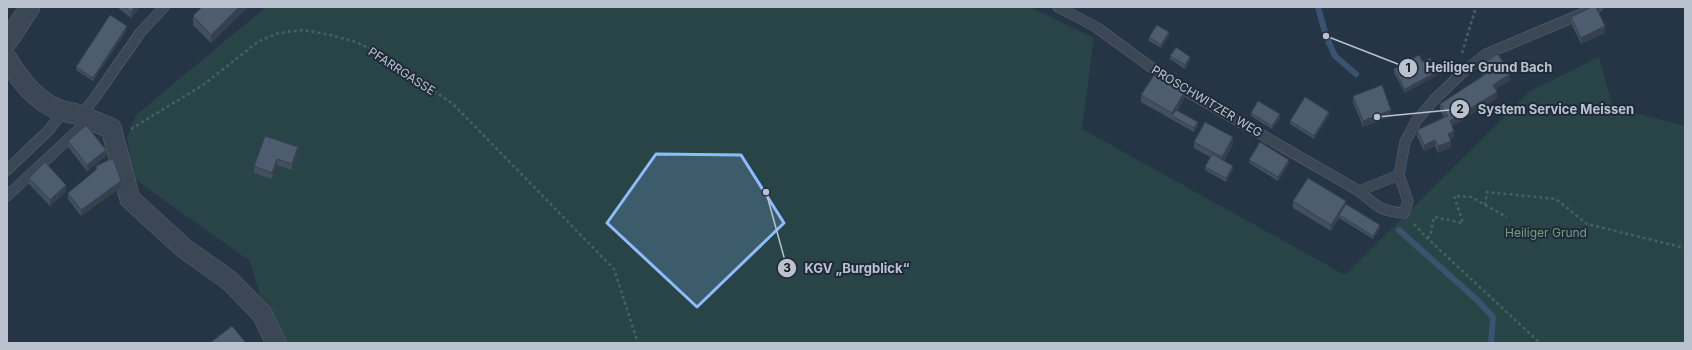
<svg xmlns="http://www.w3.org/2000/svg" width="1692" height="350" viewBox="0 0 1692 350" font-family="Inter,sans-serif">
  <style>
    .green { fill: #284446 }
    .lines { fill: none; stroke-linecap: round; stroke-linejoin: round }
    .stream { stroke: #3b536f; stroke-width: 6 }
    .lane-casing { stroke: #596572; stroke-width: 11 }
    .street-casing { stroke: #596572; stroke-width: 21 }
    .path { stroke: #476162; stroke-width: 2.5; stroke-dasharray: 3 3; stroke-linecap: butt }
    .lane { stroke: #3b4755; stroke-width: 10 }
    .street { stroke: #3b4755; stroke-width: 20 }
    .wall { fill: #424f5f }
    .shaded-wall { fill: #36404e }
    .building { fill: #4d5c6f; stroke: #36404e }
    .marked { fill: #8ebdfe; fill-opacity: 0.2; stroke: #8ebdfe; stroke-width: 3; stroke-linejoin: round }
    .labels { text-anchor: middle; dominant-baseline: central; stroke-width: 4; stroke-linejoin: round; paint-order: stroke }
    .street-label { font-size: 12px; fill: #b9c2ce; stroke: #1f2b3a }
    .park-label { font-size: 12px; fill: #6ea078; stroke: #1f2b3a }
    .leader { fill: none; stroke: #b9c2ce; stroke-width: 1.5 }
    .callout-dot { fill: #b9c2ce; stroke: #1f2b3a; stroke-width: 1.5 }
    .mark-label { font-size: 12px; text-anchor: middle; font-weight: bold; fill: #111 }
    .callout-label { font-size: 13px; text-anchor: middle; font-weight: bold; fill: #b9c2ce; stroke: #1f2b3a; stroke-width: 4; stroke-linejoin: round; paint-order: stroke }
  </style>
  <rect width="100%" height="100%" fill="#263546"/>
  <path class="green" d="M266 7H1030L1094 38 1082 129 1345 275 1530 91 1599 57 1613 107 1685 126V343H274L250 261 133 178 127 138 136 115Z"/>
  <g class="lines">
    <path class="stream" d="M1318 7 1326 36 1335 56 1356 74
      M1399 230 1477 300 1493 317 1491 343"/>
    <g class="lane-casing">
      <path id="lane" d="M1058 7 1096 27 1174 84 1359 191C1378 207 1379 211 1404 213L1408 201 1399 175 1405 142 1416 121 1434 100 1461 74 1486 54 1598 7
        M80 116 94 99 140 33 164 7
        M7 170 49 130 63 111
        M1359 191 1399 175
        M7 196 89 120"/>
    </g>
    <g class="street-casing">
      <path id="street" d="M7 42 30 7
        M7 59C20 80 35 100 59 110 66 112 73 113 80 115 90 120 100 124 111 128L130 199 185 249 230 281 262 314 276 343"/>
    </g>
    <path class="path" d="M1462 53 1476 7
      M131 129 203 85 259 41 279 33 303 30 331 35 356 42 381 54 453 104 614 269 638 343
      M1485 205 1507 217
      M1414 224 1427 238 1540 343
      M1427 238 1430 236 1434 217 1463 223 1454 196 1471 197 1485 205 1487 192 1556 199 1587 224 1685 248"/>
    <use href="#lane" class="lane"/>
    <use href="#street" class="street"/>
  </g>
  <path class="wall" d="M117 7H140L131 18Z
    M202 7H248L211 43 193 25V16Z
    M1571 17 1605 33 1581 44 1571 23Z
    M127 30 93 81 76 70V67Z
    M1169 35 1161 48 1149 41V37Z
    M1170 56 1190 60 1185 69 1170 59Z
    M1423 62 1438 74 1405 93 1394 73V69Z
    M1480 65 1510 80 1496 89 1497 98 1452 126 1454 137 1450 139 1451 147 1438 153 1435 146 1424 151 1417 136V130L1444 117 1440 110V104L1483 76 1480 71Z
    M1141 95 1184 99 1177 111 1198 126 1194 132 1141 102Z
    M1353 96 1391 116 1363 127 1353 102Z
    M1251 113 1280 118 1272 129 1251 116Z
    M1329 115 1314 139 1290 124V121Z
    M265 136 298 154 292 170 277 165 272 179 254 173V166Z
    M68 141 106 156 87 171 68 147Z
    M1194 142 1233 144 1224 161 1233 169 1226 182 1205 170V167L1210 157 1194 148Z
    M1249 160 1289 163 1278 181 1249 163Z
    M96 166 121 187 81 216 68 199V193L96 171Z
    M29 178 66 191 50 206 29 184Z
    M1293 201 1346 204 1380 228 1373 239 1339 218 1331 231 1293 208Z"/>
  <path class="shaded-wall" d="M135 7H140L131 18V12Z
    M239 7H248L211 43V35Z
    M127 26V30L93 81V78Z
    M1605 26V33L1581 44V38Z
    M1169 32V35L1161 48V45Z
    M1190 57V60L1185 69V65Z
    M1438 71V74L1405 93V89Z
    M1510 74V80L1493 91V85Z
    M1497 92V98L1450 128V121Z
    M1184 93V99L1174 117 1172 116V120V113Z
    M1391 110V116L1363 127V121Z
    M1329 112V115L1314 139V136Z
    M1280 114V118L1272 129V126Z
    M1198 122V126L1194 132V128Z
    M1454 131V137L1448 141V134Z
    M1233 137V144L1222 163V157Z
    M1435 140V146L1424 151V145Z
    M8 141V150L7 151V143Z
    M1451 141V147L1438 153V146Z
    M298 147V154L292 170V164Z
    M106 150V156L87 171V165Z
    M277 159V165L272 179V173Z
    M1289 160V163L1278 181V177Z
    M1233 166V169L1226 182V178Z
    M121 181V187L81 216V210Z
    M66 185V191L50 206V200Z
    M1346 201V208L1339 215V218L1331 231V225Z
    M1380 225V228L1373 239V236Z"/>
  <path class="building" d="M125 7H135L131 12Z
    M202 7H239L211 35 193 16Z
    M1592 7H1596L1605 26 1581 38 1571 17Z
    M110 15 127 26 93 78 76 67Z
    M1157 25 1169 32 1161 45 1149 37Z
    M1176 47 1190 57 1185 65 1170 56Z
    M1498 54 1510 74 1493 85 1497 92 1450 121 1454 131 1448 134 1451 141 1438 146 1435 140 1424 145 1417 130 1448 116 1440 104 1486 74 1480 65Z
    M1419 55 1423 62 1430 58 1438 71 1405 89 1394 69Z
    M1154 75 1184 93 1172 113 1141 95Z
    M1382 85 1391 110 1363 121 1353 96Z
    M1305 97 1329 112 1314 136 1290 121Z
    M1258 101 1280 114 1272 126 1251 113Z
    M1176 110 1198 122 1194 128 1172 116Z
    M1205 122 1233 137 1222 157 1194 142Z
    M86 125 106 150 87 165 68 141Z
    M265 136 298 147 292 164 277 159 272 173 254 166Z
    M1260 142 1289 160 1278 177 1249 160Z
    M1212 154 1233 166 1226 178 1205 167Z
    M113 158 121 181 81 210 68 193 97 169 96 166Z
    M45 162 66 185 50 200 29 178Z
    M1308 178 1346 201 1331 225 1293 201Z
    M1346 204 1380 225 1373 236 1339 215Z
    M232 326 246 343H210Z"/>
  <path class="marked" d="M656 154 741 155 784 223 697 307 607 223Z"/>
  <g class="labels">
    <g class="street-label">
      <text transform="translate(402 71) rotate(33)">PFARRGASSE</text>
      <text transform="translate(1207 101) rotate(31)">PROSCHWITZER WEG</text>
    </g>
    <g class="park-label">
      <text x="1546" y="232">Heiliger Grund</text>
    </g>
  </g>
  <path class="leader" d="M1326 36L1408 68M1377 117L1460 109M766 192L787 268"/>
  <g class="callout-dot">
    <circle cx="1326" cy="36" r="4"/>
    <circle cx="1377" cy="117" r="4"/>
    <circle cx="766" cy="192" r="4"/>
    <circle cx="1408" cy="68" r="10"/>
    <circle cx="1460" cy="109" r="10"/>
    <circle cx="787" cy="268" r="10"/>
  </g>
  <g class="mark-label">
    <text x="1408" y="72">1</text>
    <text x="1460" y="113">2</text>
    <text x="787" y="272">3</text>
  </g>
  <g class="callout-label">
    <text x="1489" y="72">Heiliger Grund Bach</text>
    <text x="1556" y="114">System Service Meissen</text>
    <text x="857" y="273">KGV „Burgblick“</text>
  </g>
  <rect width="1692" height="350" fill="none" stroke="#b9c2ce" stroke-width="16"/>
</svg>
